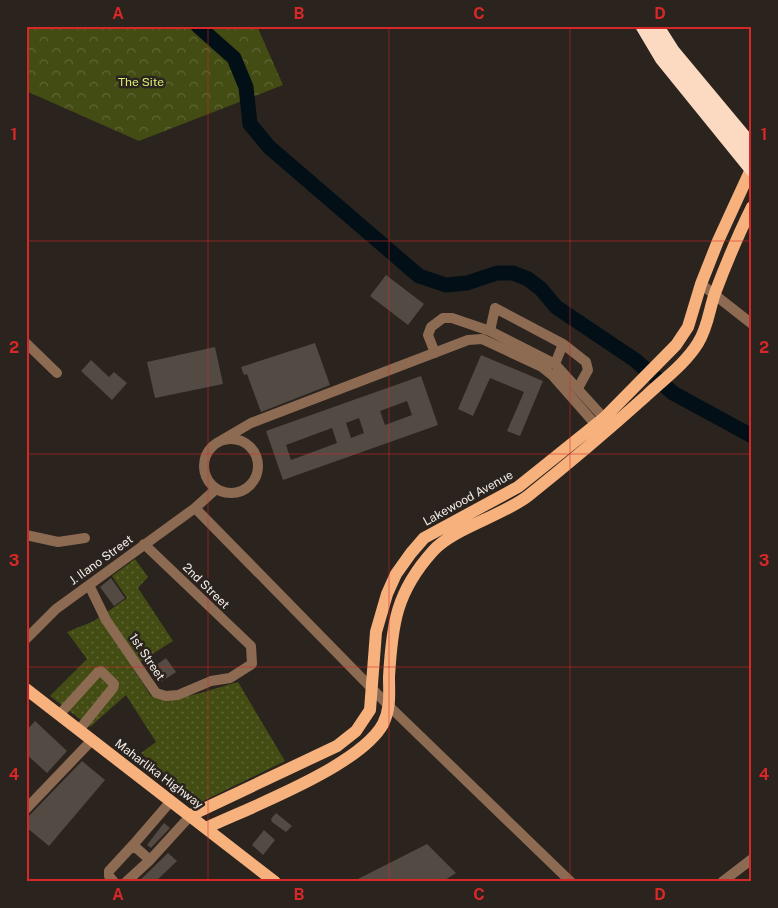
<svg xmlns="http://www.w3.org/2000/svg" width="778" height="908" viewBox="0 0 778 908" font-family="'Public Sans',sans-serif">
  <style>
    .grass { fill: url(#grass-dots) }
    .park { fill: url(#park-crowns) }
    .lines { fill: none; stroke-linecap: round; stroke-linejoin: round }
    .river { stroke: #030f16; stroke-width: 15 }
    .building { fill: #534a44; fill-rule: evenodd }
    .minor { stroke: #8d6b53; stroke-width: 10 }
    .major { stroke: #f7b17d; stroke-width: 12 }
    .highway { stroke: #fcdac2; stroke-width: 15 }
    .grid { fill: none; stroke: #d62828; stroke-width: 1; stroke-opacity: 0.55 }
    .labels { text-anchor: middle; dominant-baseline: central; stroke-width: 5; stroke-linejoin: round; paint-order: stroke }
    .park-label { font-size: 12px; fill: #d9f071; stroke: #2b231e }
    .street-label { font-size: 12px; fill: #f3eeea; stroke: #2b231e }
    .neatline { fill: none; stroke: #d62828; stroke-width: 2 }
    .grid-label { font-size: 16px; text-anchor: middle; font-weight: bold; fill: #d62828 }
  </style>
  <defs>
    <pattern id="grass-dots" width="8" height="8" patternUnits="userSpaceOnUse" patternTransform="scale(1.25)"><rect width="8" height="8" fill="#434c13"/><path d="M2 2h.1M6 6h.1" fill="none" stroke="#5f6636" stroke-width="1.8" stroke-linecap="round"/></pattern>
    <pattern id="park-crowns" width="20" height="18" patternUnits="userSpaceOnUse" patternTransform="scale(1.25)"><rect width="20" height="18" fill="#434c13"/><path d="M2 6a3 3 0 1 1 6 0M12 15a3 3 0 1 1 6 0" fill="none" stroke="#5f6636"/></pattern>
  </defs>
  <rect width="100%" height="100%" fill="#2b231e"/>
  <path class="grass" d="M135 559 148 577 138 588 173 641 132 667 151 696C179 704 210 689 238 682L285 761 199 803 141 753 156 742 126 695 90 727 50 696 87 659 67 632 94 621 127 598 112 576Z"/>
  <path class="park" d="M26 26H257L283 85 139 141 26 91Z"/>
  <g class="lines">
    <path class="river" d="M198 26 234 58 246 87 250 124 269 147 419 276 446 285 467 283 497 273H513L528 279 541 289 556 307 635 360 673 393 752 436"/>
  </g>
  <path class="building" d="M386 275 424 304 408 325 370 296Z
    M315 343 330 385 261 412 247 374 244 375 241 367Z
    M215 347 223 384 155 398 147 362Z
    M481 355 543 381 520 436 507 431 524 392 490 378 473 416 458 409Z
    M91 360 109 377 114 372 127 383 112 400 81 371Z
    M421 376 438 425 283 480 266 431ZM407 401 412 415 385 425 380 411ZM359 418 364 433 351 438 346 423ZM332 428 337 443 291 460 286 445Z
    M111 578 125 598 114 606 100 587Z
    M166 658 176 672 161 682 152 668Z
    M35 721 67 751 47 773 26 754V731Z
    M82 761 105 780 49 846 26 827V819Z
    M276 813 292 826 286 832 272 822 271 819Z
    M164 823 170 828 151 848 147 845Z
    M264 830 275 840 263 855 252 845Z
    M427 844 456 873 442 882H352Z
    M168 853 177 861 155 882H138Z"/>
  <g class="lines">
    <path class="minor" d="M701 284 752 324
      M490 331 495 308 563 344 586 362 588 370 578 388
      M26 343 57 373
      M435 353 428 335 431 327 443 318H452L490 331 555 364 604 418
      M555 364 563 344
      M204 466a27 27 0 1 1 54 0a27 27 0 1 1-54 0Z
      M222 440 251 423 468 340 482 339 542 367 552 375 596 425
      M195 508 390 707 571 882
      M26 535 58 542 85 538
      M89 585 106 620 156 693 166 696 178 695 211 681 230 678 252 664 251 646 144 544
      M26 639 56 609 195 508 216 489
      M59 715 98 672 101 671 114 684 113 688 79 730
      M171 801 133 845 150 860 191 815
      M26 809 92 740
      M114 882 109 876V871L133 845
      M126 882 150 860
      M722 882 752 859"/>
    <path class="major" d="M26 689 275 882
      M191 815 337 746 356 731 370 710 376 632 387 594 396 574 411 553 424 538 518 487 543 467 604 418 676 345 688 327 701 284 718 241 752 167
      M206 828C251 807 360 766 383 724 391 708 389 693 389 677 392 624 396 592 433 551 452 529 502 516 528 496 568 464 607 431 646 396 664 379 685 364 698 343 708 327 709 310 715 293 726 264 738 235 752 207"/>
    <path class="highway" d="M643 26 662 58 752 169
      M660 32 672 51 752 147"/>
  </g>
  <path class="grid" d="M208 26V882M389 26V882M570 26V882M26 241H752M26 454H752M26 667H752"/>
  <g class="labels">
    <g class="park-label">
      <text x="141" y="82">The Site</text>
    </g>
    <g class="street-label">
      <text transform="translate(468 498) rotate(-29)">Lakewood Avenue</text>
      <text transform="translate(101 560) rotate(-36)">J. Ilano Street</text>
      <text transform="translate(206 586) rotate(44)">2nd Street</text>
      <text transform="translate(147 657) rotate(56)">1st Street</text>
      <text transform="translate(159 774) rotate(37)">Maharlika Highway</text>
    </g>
  </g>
  <rect width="778" height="908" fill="none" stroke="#2b231e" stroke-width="55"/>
  <rect x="28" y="28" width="722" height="852" class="neatline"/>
  <g class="grid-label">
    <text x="118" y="19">A</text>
    <text x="299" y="19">B</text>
    <text x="479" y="19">C</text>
    <text x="660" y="19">D</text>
    <text x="14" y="140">1</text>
    <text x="764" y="140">1</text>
    <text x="14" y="353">2</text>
    <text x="764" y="353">2</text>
    <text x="14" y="566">3</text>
    <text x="764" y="566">3</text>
    <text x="14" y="780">4</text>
    <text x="764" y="780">4</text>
    <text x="118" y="900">A</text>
    <text x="299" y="900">B</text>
    <text x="479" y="900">C</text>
    <text x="660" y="900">D</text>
  </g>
</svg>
